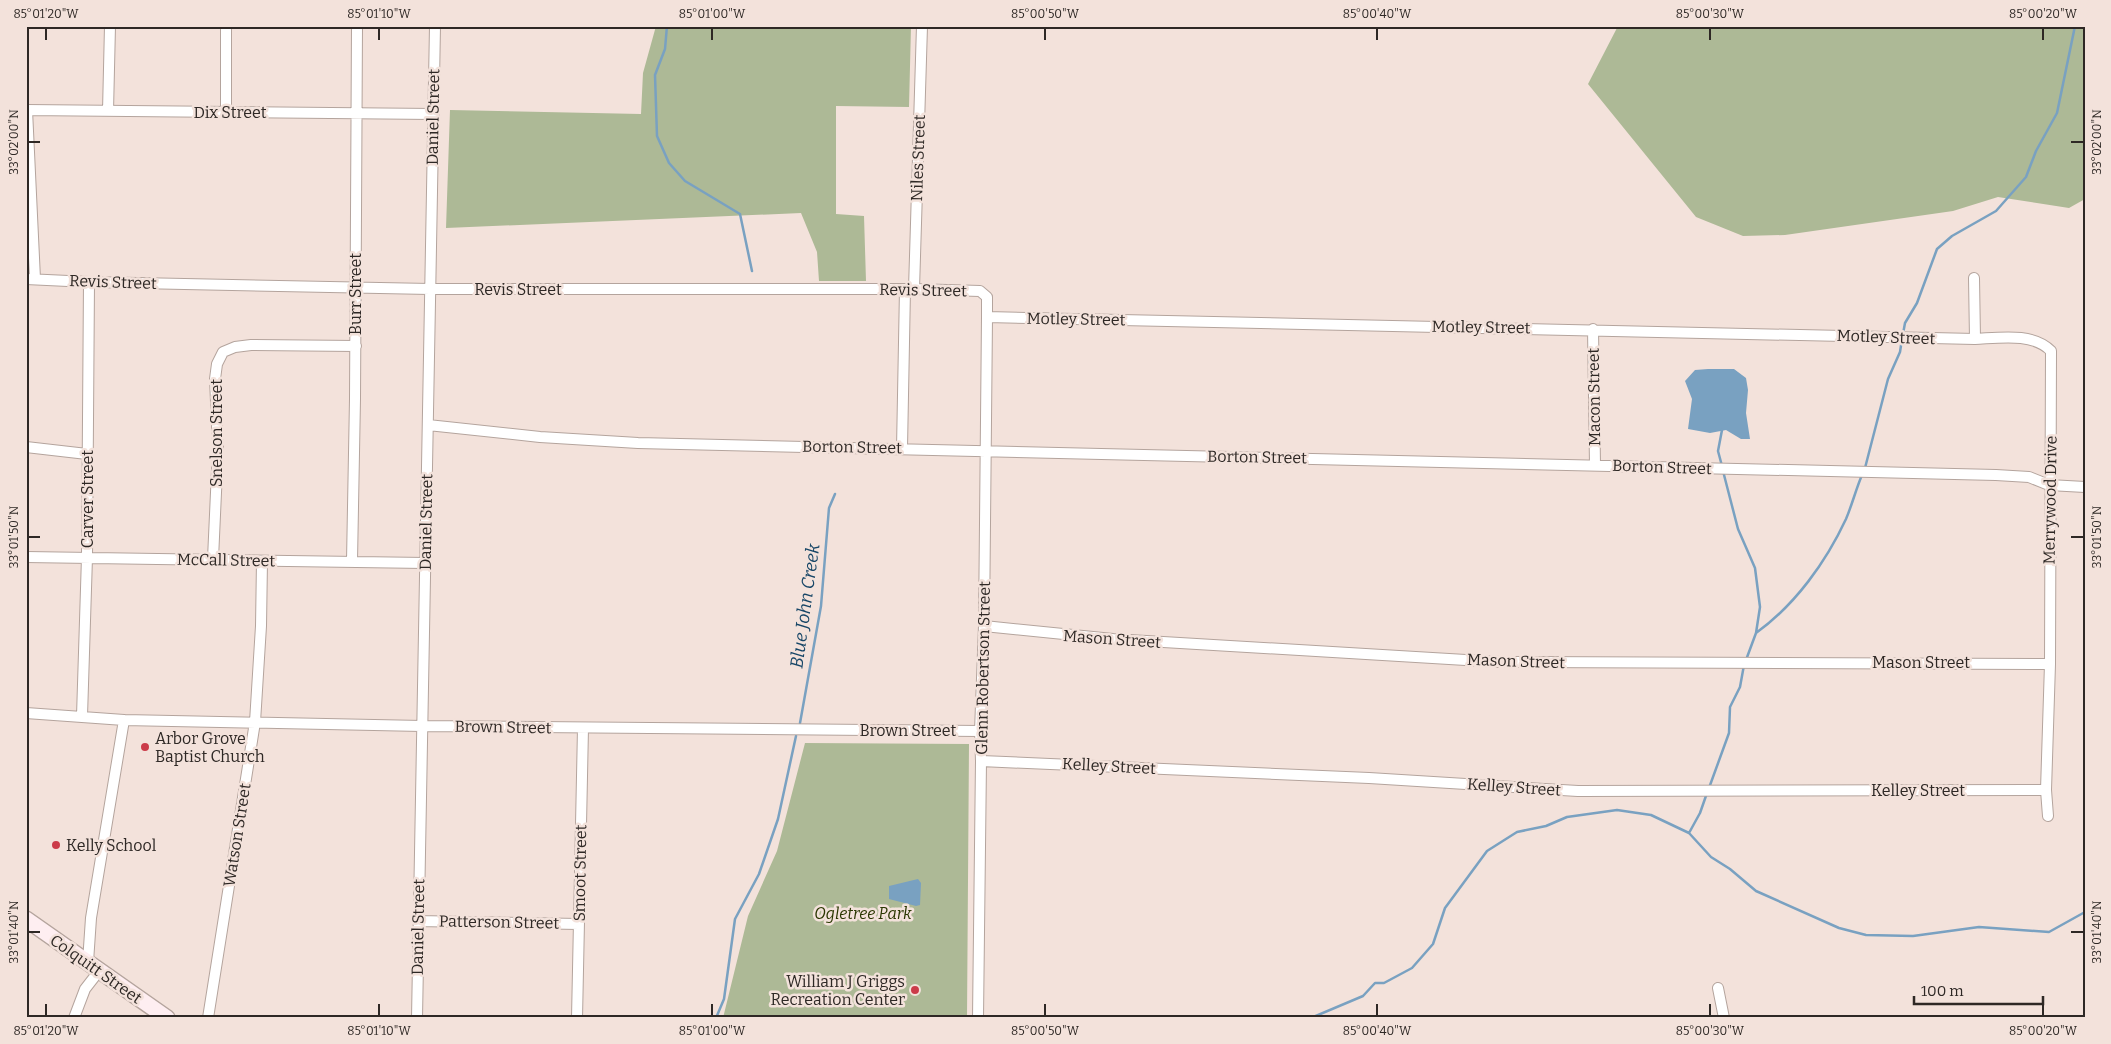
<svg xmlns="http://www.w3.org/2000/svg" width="2111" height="1044" viewBox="0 0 2111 1044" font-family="Bitter,serif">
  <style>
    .green { fill: #adb996 }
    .water { fill: #79a1c1 }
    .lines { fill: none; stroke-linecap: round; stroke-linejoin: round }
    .stream { stroke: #79a1c1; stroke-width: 2.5 }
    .street-casing { stroke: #b4a49d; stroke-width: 12 }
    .secondary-casing { stroke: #b4a49d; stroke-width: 18 }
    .street { stroke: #fff; stroke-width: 10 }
    .secondary { stroke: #feeef1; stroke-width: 15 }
    .ticks { fill: none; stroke: #2e2825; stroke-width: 2 }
    .poi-dot { fill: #cb3b49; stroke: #f3e2db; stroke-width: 2 }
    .labels { text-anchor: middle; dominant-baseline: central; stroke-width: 5; stroke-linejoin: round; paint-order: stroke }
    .street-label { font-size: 16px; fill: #2e2825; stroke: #f3e2db }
    .poi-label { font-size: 16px; fill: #2e2825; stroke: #f3e2db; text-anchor: start }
    .park-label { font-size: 16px; font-style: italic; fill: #2a3701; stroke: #f3e2db }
    .water-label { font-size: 18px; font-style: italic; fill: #174667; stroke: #f3e2db }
    .neatline { fill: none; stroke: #2e2825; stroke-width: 2 }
    .ticks-label { font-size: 12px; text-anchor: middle; fill: #2e2825 }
  </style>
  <rect width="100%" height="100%" fill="#f3e2db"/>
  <path class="green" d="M656 26H911L909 107 836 106V214L864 216 866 281H819L817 252 801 213 446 228 450 110 641 114 643 73Z
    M1618 26H2085V199L2069 208 1998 197 1953 211 1785 235 1743 236 1696 217 1588 84Z
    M805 743 969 744 967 1018H723L748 916 777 851Z"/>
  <path class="water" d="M1708 369H1734L1746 378 1748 390 1746 413 1750 439H1741L1726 430 1710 433 1688 429 1692 399 1685 381 1695 370Z
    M918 879 921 883 920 905 916 906 889 899V886Z"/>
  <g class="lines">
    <path class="stream" d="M667 26 665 49 655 75 657 136 669 163 685 181 740 214 752 271
      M1903 334 1905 323 1917 303 1937 249 1952 236 1996 211 2026 177 2036 151 2057 113 2075 26
      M1722 466 1718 451 1722 430
      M1865 468 1888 379 1900 352 1902 339
      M1723 471 1738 529 1755 568 1760 607 1756 633 1746 660
      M1756 633C1795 605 1826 562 1846 519 1852 505 1856 489 1862 475
      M800 723 821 606 829 508 835 494
      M1709 788 1729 733 1730 707 1740 687 1744 665
      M1689 833 1700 813 1707 793
      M716 1018 724 999 735 919 759 874 778 819 796 736
      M1311 1018 1363 996 1375 983H1384L1412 968 1433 944 1445 908 1487 851 1517 832 1546 826 1567 817 1617 810 1651 815 1689 833 1711 857 1730 869 1756 891 1839 928 1866 935 1913 936 1979 927 2049 932 2085 912"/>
    <g class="street-casing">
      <path id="street" d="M26 110 434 114
        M27 110 35 279
        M108 111 110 26
        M226 112V26
        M1974 278 1975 339
        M26 279 89 282 430 289H914L980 291 987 297V317L984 626 980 731 981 761 978 1018
        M914 289 922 26
        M987 317 1975 339C1998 338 2033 332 2051 351L2050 664 2046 790 2048 816
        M1593 329 1595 465
        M428 425 540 437 638 443 1996 475 2029 477 2049 485 2085 487
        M26 447 87 454
        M902 448 905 289
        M26 557 425 563
        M213 559 218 448 215 379 217 364 223 352 235 347 251 345 356 346
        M352 561 355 399 357 26
        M984 626 1113 639 1499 662 2050 664
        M26 713 124 720 422 726 980 731
        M82 716 87 557 89 282
        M981 761 1369 778 1578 791 2046 790
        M418 921 579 924
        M88 962 91 918 124 720
        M1718 988 1724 1018
        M74 1018 85 989 99 971
        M208 1018 255 722 261 626 262 561
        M417 1018 435 26
        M577 1018 583 728"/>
    </g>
    <g class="secondary-casing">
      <path id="secondary" d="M26 919 167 1018"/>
    </g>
    <use href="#street" class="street"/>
    <use href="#secondary" class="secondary"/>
  </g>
  <path class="ticks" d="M46 28V40M379 28V40M712 28V40M1045 28V40M1377 28V40M1710 28V40M2043 28V40M28 142H40M2071 142H2084M28 537H40M2071 537H2084M28 932H40M2071 932H2084M46 1004V1016M379 1004V1016M712 1004V1016M1045 1004V1016M1377 1004V1016M1710 1004V1016M2043 1004V1016"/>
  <g class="poi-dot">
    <circle cx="145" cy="747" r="5"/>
    <circle cx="56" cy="845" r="5"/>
    <circle cx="915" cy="990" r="5"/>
  </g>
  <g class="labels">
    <g class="street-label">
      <text x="230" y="112">Dix Street</text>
      <text transform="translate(433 117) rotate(-89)">Daniel Street</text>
      <text transform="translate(918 158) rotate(-88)">Niles Street</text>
      <text transform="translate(113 282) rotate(2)">Revis Street</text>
      <text x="518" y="289">Revis Street</text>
      <text transform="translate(923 290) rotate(1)">Revis Street</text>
      <text transform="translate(355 294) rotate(-90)">Burr Street</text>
      <text transform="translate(1076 319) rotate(1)">Motley Street</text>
      <text transform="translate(1481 327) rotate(1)">Motley Street</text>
      <text transform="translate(1886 337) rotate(2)">Motley Street</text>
      <text transform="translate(1594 397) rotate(-91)">Macon Street</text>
      <text transform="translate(216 433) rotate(-90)">Snelson Street</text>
      <text transform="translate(852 447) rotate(1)">Borton Street</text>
      <text transform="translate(1257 457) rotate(1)">Borton Street</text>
      <text transform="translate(1662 467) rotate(2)">Borton Street</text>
      <text transform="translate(87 499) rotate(-90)">Carver Street</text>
      <text transform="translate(2050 500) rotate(-89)">Merrywood Drive</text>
      <text transform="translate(426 522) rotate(-89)">Daniel Street</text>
      <text transform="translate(226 560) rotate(1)">McCall Street</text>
      <text transform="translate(1112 639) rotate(4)">Mason Street</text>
      <text transform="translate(1516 661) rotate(2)">Mason Street</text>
      <text x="1921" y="662">Mason Street</text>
      <text transform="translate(983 668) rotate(-89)">Glenn Robertson Street</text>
      <text transform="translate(503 727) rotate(1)">Brown Street</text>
      <text x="908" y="730">Brown Street</text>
      <text transform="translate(1109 766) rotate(3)">Kelley Street</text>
      <text transform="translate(1514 787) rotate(4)">Kelley Street</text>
      <text x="1918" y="790">Kelley Street</text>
      <text transform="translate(237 835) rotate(-81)">Watson Street</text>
      <text transform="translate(580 873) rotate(-89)">Smoot Street</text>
      <text transform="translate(499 922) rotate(1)">Patterson Street</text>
      <text transform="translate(418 927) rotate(-89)">Daniel Street</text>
      <text transform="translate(96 969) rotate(35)">Colquitt Street</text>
    </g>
    <g class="poi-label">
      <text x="155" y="738">Arbor Grove<tspan x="155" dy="18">Baptist Church</tspan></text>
      <text x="66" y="845">Kelly School</text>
      <text x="905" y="981" text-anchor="end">William J Griggs<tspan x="905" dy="18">Recreation Center</tspan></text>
    </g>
    <g class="park-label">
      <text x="863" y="913">Ogletree Park</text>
    </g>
    <g class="water-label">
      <text transform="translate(805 606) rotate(-82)">Blue John Creek</text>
    </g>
  </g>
  <rect width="2111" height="1044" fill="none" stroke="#f3e2db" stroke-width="55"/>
  <path d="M1914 996v8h129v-8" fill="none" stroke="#2e2825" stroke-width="2.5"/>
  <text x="1921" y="996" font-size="15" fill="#2e2825" stroke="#f3e2db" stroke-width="4" paint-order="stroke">100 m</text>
  <rect x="28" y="28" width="2056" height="988" class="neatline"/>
  <g class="ticks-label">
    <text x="46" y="18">85°01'20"W</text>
    <text x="379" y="18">85°01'10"W</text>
    <text x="712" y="18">85°01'00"W</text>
    <text x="1045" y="18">85°00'50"W</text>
    <text x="1377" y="18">85°00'40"W</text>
    <text x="1710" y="18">85°00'30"W</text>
    <text x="2043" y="18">85°00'20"W</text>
    <text transform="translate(14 142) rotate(-90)" y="4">33°02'00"N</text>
    <text transform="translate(2097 142) rotate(-90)" y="4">33°02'00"N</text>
    <text transform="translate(14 537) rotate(-90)" y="4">33°01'50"N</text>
    <text transform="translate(2097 537) rotate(-90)" y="4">33°01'50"N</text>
    <text transform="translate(14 932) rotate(-90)" y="4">33°01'40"N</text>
    <text transform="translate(2097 932) rotate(-90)" y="4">33°01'40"N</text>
    <text x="46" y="1035">85°01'20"W</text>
    <text x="379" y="1035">85°01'10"W</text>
    <text x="712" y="1035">85°01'00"W</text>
    <text x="1045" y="1035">85°00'50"W</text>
    <text x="1377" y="1035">85°00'40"W</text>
    <text x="1710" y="1035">85°00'30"W</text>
    <text x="2043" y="1035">85°00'20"W</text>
  </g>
</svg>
